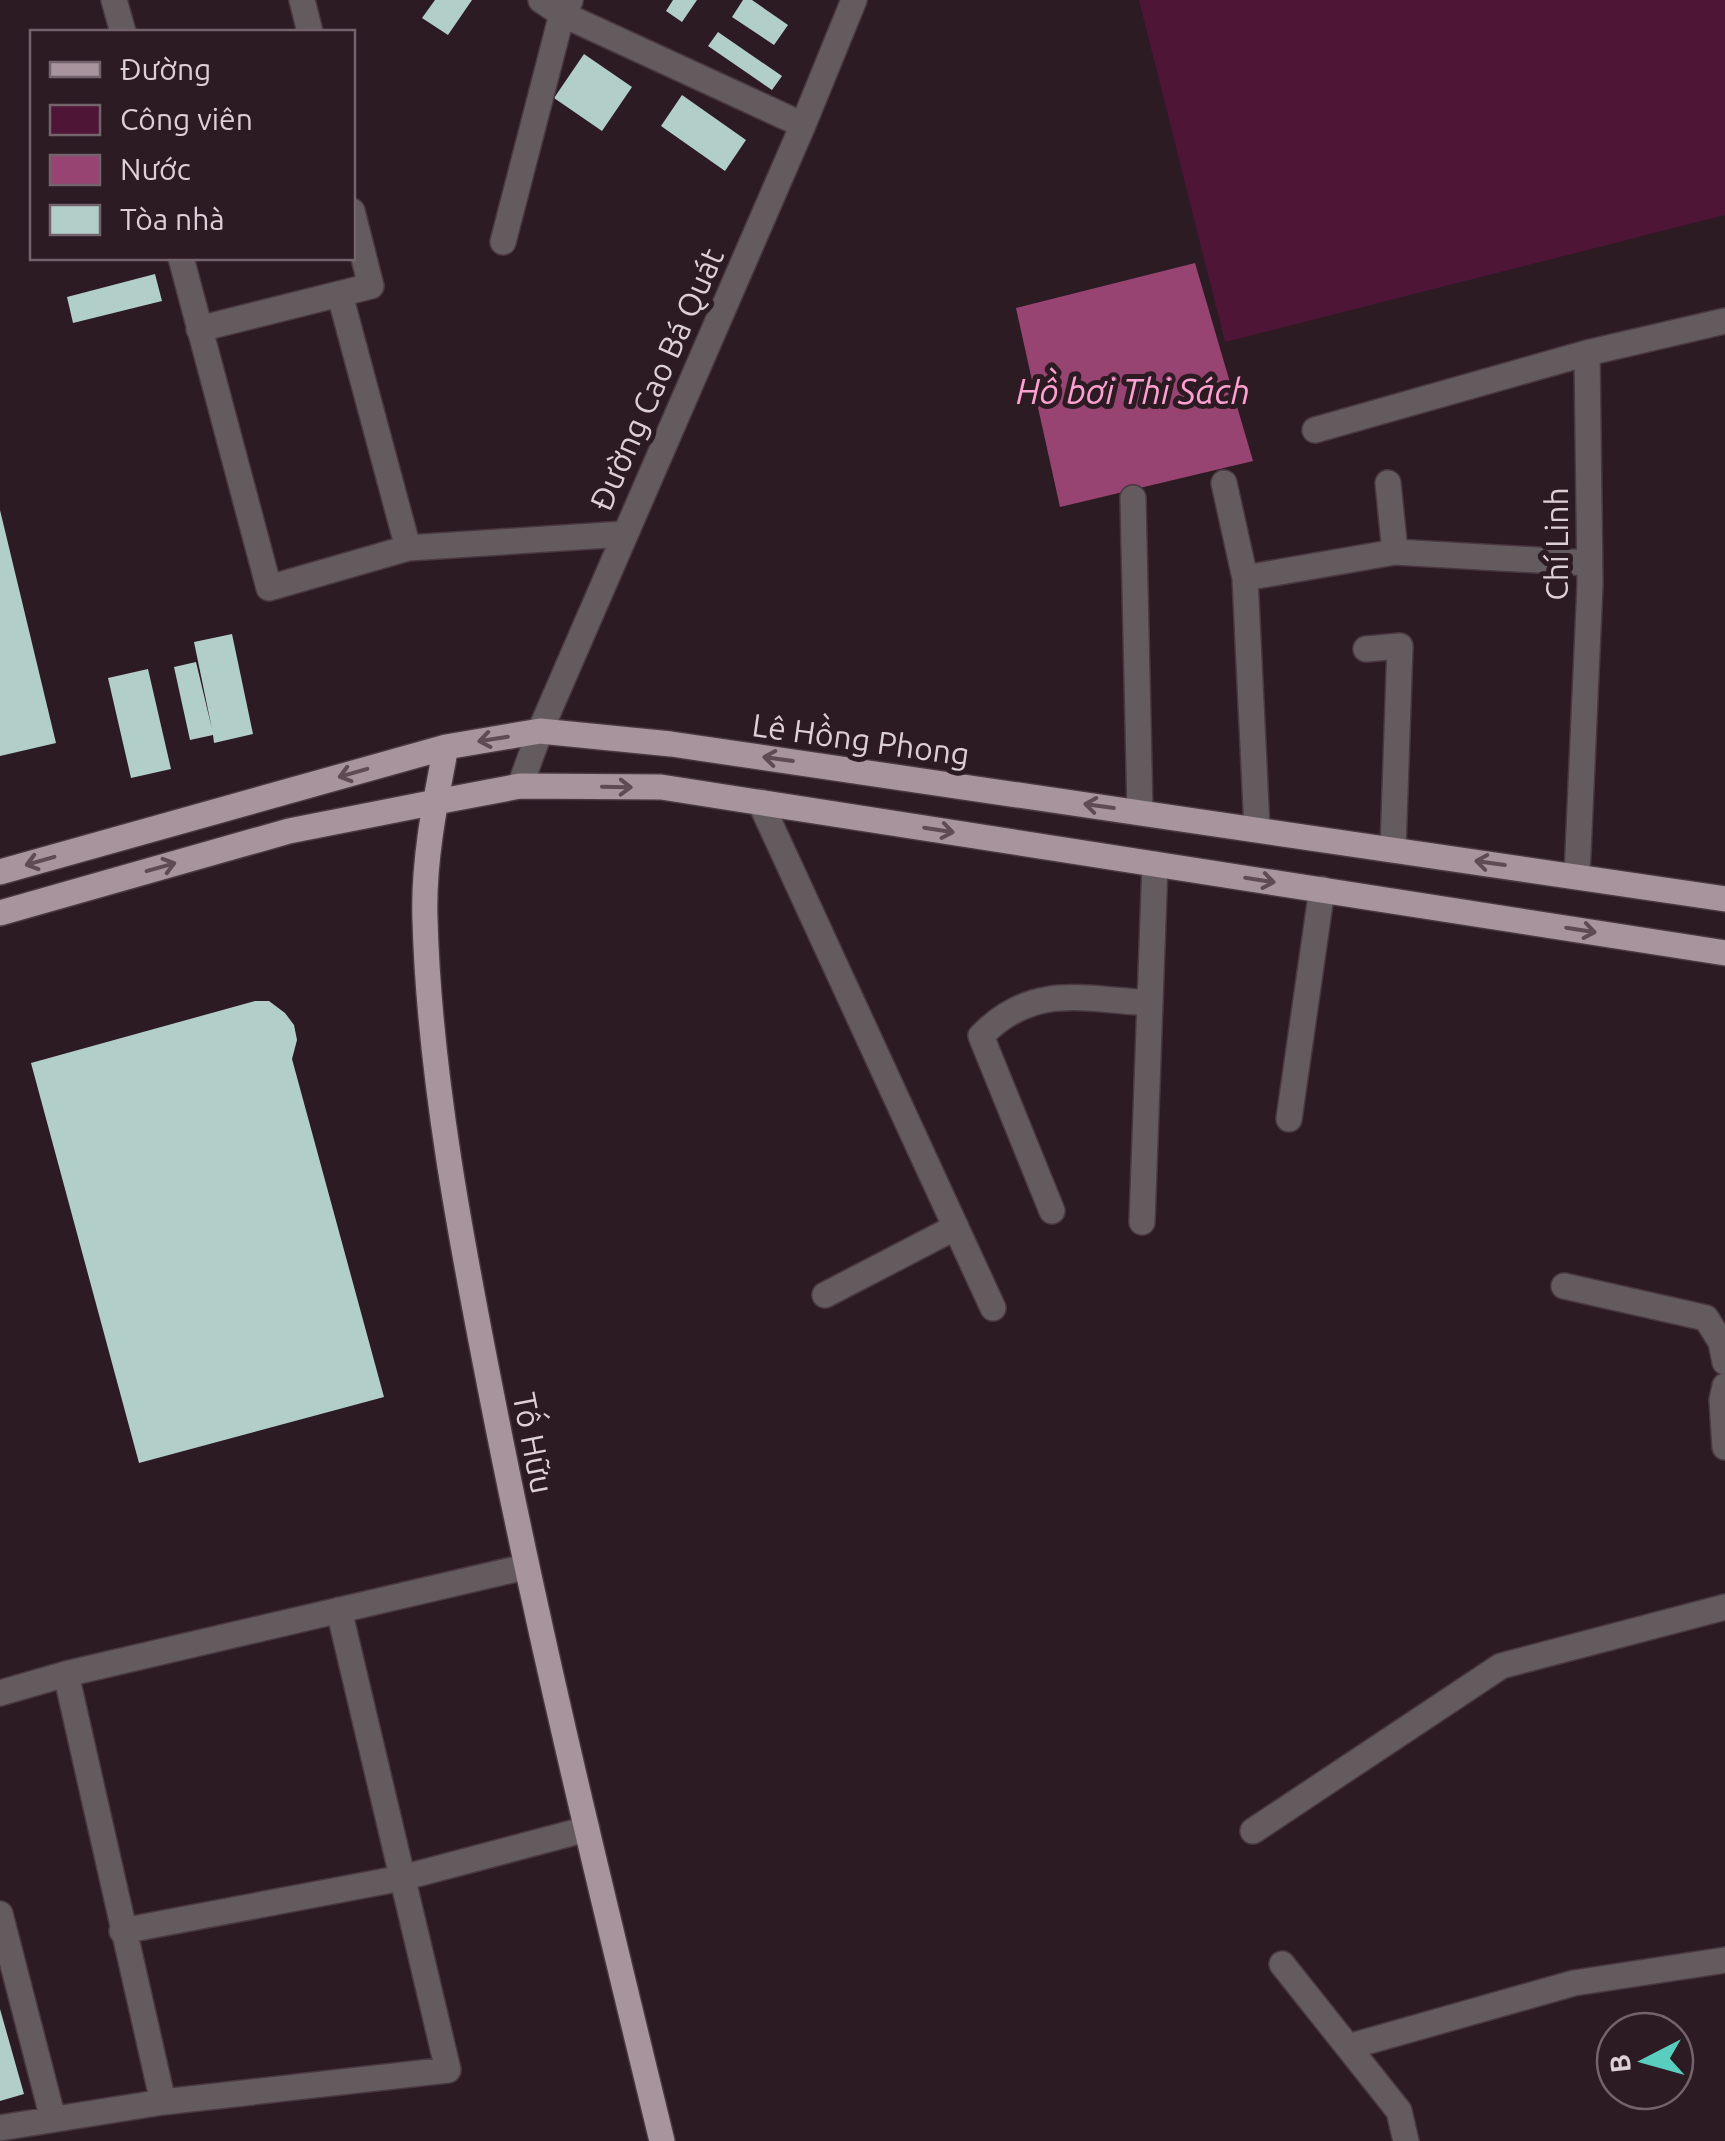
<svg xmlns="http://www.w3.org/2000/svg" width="1725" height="2141" viewBox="0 0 1725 2141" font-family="Ubuntu,sans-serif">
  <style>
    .green { fill: #4e1537 }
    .water { fill: #984473 }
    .building { fill: #b2cec9 }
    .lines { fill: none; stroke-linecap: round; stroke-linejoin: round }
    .minor-casing { stroke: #493840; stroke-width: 28 }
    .major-casing { stroke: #493840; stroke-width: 28 }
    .minor { stroke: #645b5f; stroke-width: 25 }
    .major { stroke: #a7949d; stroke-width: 25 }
    .oneway { stroke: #5e4b54 }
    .labels { text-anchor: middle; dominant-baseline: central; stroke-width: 10; stroke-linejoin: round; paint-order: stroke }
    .street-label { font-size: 32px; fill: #dccfd5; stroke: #2d1b24 }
    .water-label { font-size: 35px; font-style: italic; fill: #fea1d1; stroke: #2d1b24 }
  </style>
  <rect width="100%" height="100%" fill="#2d1b24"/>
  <path class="green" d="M1139 0H1725V215L1225 342Z"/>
  <path class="water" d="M1195 263 1253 461 1060 507 1016 308Z"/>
  <path class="building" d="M435 0H472L448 35 422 18Z
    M673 0H697L682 22 666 11Z
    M743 0H752L788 25 774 45 732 17Z
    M718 32 782 76 772 90 708 46Z
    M584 54 632 87 602 131 554 98Z
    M682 95 746 140 725 171 661 126Z
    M155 274 162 301 73 323 67 297Z
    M0 510 56 743 0 756Z
    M232 634 253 734 214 743 213 735 190 740 174 667 196 662 212 729 194 642Z
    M148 669 171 769 131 778 108 678Z
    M255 1001H269L285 1013 294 1025 297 1040 292 1059 384 1397 139 1463 31 1063Z
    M0 2009 24 2094 0 2101Z"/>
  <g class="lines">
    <g class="minor-casing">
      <path id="minor" d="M114 0 123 32
        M302 0 310 32
        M541 0 562 14 803 125
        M503 242 562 14 570 1
        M181 258 269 588 408 548 624 534
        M340 295 408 548
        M199 329 371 286 352 211
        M1315 430 1587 353
        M1224 483 1245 578 1257 829
        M1388 483 1395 552
        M1133 498 1140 812
        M1245 578 1395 552 1589 563
        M1366 649 1400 646 1393 849
        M520 786 540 731 803 125 854 0
        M760 802 993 1308
        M1577 876 1590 584 1587 353 1725 321
        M1289 1119 1322 889
        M1052 1211 981 1036C1032 983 1083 999 1150 1003
        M1142 1222 1155 864
        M1564 1286 1706 1318 1721 1342 1725 1362
        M825 1295 956 1227
        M1725 1386 1722 1400 1725 1447
        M66 1674 163 2102
        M0 1693 66 1674 525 1567
        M1253 1831 1501 1666 1725 1607
        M0 1914 53 2119
        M122 1931 402 1878 587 1829
        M1282 1964 1399 2111 1406 2141
        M1348 2047 1574 1983 1725 1960
        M0 2128 163 2102 448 2070 339 1610"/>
    </g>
    <g class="major-casing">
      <path id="major" d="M446 747C435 803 423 862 425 919 429 1074 462 1245 492 1397 541 1647 602 1894 662 2141
        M0 872 446 747 540 731 671 744 1725 899
        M0 913 289 831 436 802 520 786 661 787 1725 953"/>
    </g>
    <use href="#minor" class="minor"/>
    <use href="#major" class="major"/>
  </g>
  <defs><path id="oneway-shaft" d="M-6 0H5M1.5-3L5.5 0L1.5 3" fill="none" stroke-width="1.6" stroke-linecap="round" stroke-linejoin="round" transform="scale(2.5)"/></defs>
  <g class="oneway">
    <use href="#oneway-shaft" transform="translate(493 739) rotate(171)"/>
    <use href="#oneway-shaft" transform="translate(778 759) rotate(-172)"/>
    <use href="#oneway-shaft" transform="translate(353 773) rotate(164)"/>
    <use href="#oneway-shaft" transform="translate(617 787) rotate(1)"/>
    <use href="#oneway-shaft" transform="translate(1099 806) rotate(-172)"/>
    <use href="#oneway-shaft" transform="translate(939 830) rotate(9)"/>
    <use href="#oneway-shaft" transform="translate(40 861) rotate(164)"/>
    <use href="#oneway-shaft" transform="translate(1490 863) rotate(-172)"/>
    <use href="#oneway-shaft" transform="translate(161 867) rotate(-16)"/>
    <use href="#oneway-shaft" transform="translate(1260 880) rotate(9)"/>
    <use href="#oneway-shaft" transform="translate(1581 930) rotate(9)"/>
  </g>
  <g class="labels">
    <g class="street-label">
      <text transform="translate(656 379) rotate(-66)">Đường Cao Bá Quát</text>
      <text transform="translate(1556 544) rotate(-90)">Chí Linh</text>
      <text transform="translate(861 739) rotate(8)">Lê Hồng Phong</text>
      <text transform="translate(534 1443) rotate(79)">Tố Hữu</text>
    </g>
    <g class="water-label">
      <text x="1133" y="391">Hồ bơi Thi Sách</text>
    </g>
  </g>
  <rect x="30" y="30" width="325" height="230" fill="#2d1b24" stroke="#73636b" stroke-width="2.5"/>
  <rect x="50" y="62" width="50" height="15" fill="#a7949d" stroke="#73636b" stroke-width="2.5"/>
  <text x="120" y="80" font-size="30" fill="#dccfd5">Đường</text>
  <rect x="50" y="105" width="50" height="30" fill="#4e1537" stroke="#73636b" stroke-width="2.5"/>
  <text x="120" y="130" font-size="30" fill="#dccfd5">Công viên</text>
  <rect x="50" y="155" width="50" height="30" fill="#984473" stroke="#73636b" stroke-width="2.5"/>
  <text x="120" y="180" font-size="30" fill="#dccfd5">Nước</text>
  <rect x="50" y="205" width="50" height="30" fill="#b2cec9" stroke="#73636b" stroke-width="2.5"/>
  <text x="120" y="230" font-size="30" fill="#dccfd5">Tòa nhà</text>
  <g transform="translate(1645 2061) rotate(264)"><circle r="48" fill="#2d1b24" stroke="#73636b" stroke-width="2.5"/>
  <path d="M0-8L18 38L0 25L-18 38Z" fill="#59cebf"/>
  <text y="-15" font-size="28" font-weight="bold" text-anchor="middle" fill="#dccfd5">B</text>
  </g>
</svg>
